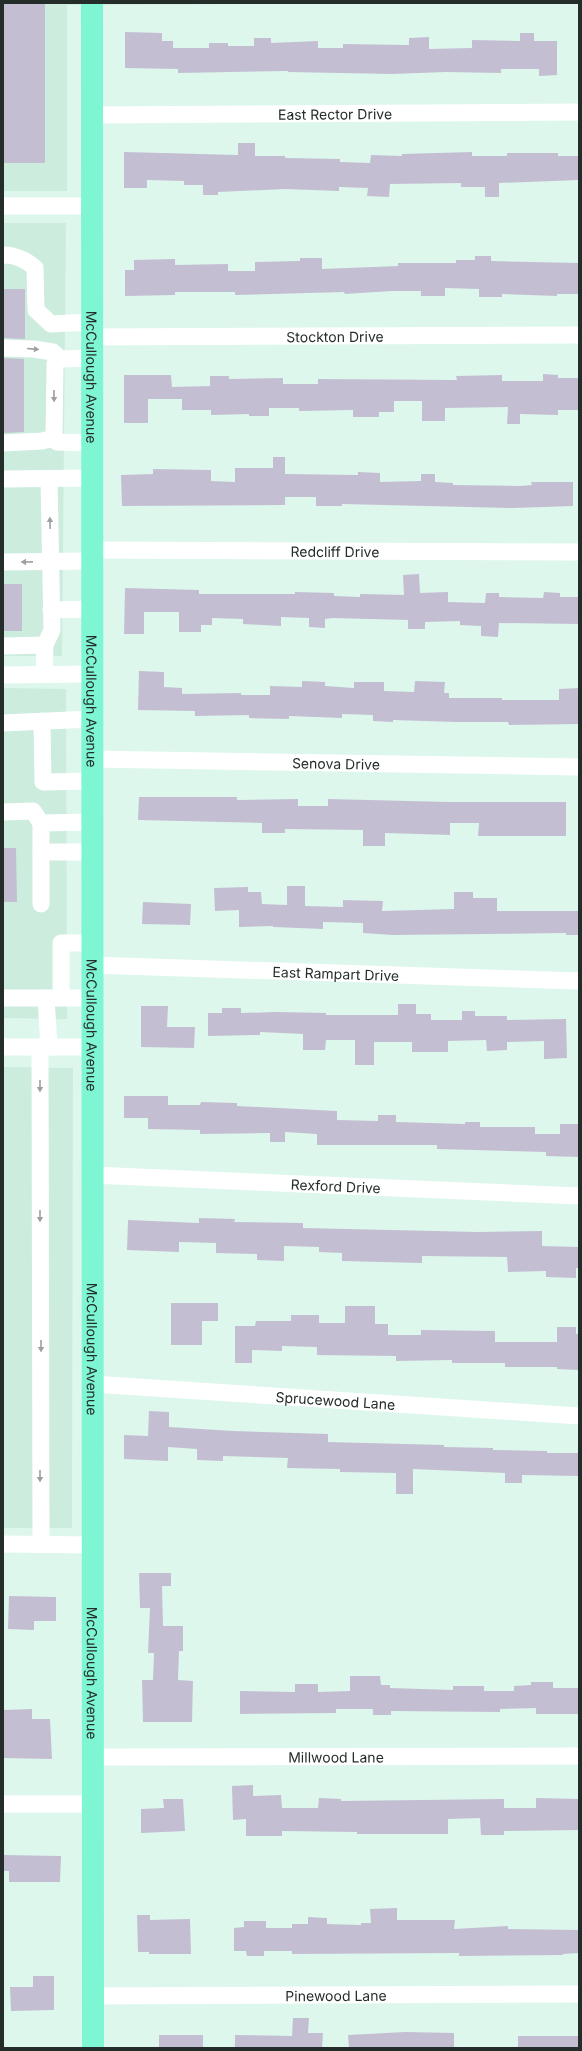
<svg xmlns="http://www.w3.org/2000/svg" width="582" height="2051" viewBox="0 0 582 2051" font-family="Inter,sans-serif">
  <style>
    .built { fill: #ccecdd }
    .building { fill: #c4bed3 }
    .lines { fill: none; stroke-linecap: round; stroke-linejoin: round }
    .minor { stroke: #fff; stroke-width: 17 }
    .major { stroke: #7ff6d3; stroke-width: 22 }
    .oneway { fill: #9ca09f }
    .labels { text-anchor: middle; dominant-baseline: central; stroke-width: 3; stroke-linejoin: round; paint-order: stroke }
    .street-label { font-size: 14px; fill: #242d29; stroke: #fafffd }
  </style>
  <rect width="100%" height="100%" fill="#def7ec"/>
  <path class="built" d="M3 3H431L67 5V191H3Z
    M3 223H66L62 656H3Z
    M3 688 66 689 67 1019 3 1018Z
    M3 1067 73 1068 72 1528H3Z"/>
  <path class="building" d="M3 3H45V163H3Z
    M125 32 162 33V41H173V48H209V43H228V46H254V38H271V43L318 41V48H343V44L409 45V38L429 37V49L472 48V40L520 41V33H534V41H557V75L539 76V69H501V73L446 72 392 74 288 72V71L178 73V69L125 68Z
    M238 143H255V156H285V158L340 159V162L370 163 371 155 402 156V154L472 152V156H507V153H558V156H579V180L499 183V197H485V187H461V183L390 184 389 197 367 196 368 188 339 187V191L285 189 218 192V195H203V185H184V181L147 180V188H124V152L238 155Z
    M475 256H491V261L579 263V294H557V296L502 294V297H479V289L445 288V296H421V291H392L345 294 344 292 235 295V292H175V295L125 296V270H134V260L175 259V265L228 264V271H255V262L300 261V258H322V269L398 266V263H456V260H475Z
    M3 289H25V339L3 338Z
    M3 358 24 359V432L3 433Z
    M543 374 558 375V378H579V410H558V415L520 414V424H507L508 407 445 408V421H422V401H394V412H379V417H353V410L299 411V408H269V416H249V414L211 415V410H182V399H148V423H124V375H171L172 387 210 386V376H229V379L283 378V384H318V379L457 380 456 376 502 375V381H543Z
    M273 457H285V474L358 475V472L380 473V482L421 481V474H435V482L453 483V485L520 486 532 485 531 482H573V506L513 508 342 504V506H316V497H285V505L122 506 121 475 153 474V469L211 470V481L235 482V468H273Z
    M419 574 420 593 448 592V602L485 603 486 593H499V597L543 598 544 592 560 593V597H579V624L499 623 498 637 481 636V626L460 625V621L425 622V629H408V620L333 618 325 619V628L309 627V618L281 617V626L243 624V619L212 618V625H201V632H179V612H144V634H124L125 588 199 590V594H295V592L334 593V596L360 597V594L404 595 403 575Z
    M3 584H22V631H3Z
    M139 671 164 672V687L182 688V694L241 693V695H270V686L302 687V681L325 682V686L354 688V682H384V691L414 692 415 681 445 682 444 693H449V698H502V700H559V689L579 688V724L509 725 508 722H456L393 720V722L373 721V715L342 714V718L289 716V719L249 718V715L195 716V711L138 710Z
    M139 797H237V800L298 799V806H328V799L449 802H566V836H478L479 823H450V835L385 833V846H363V830L285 829V833H262V823L138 820Z
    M3 848H16L17 902H3Z
    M287 886H305V906L343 907V900L383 901 382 911 454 909V892H473V898H497V911H579V935H566V933L393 935 363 933V923L323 922V929L273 927V926L239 927V910L215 911 214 888 248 887V892H261L262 904 287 905Z
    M143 902 191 904 190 925 142 924Z
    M398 1004H416V1014H431V1020H462V1011H475V1016H507V1020L566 1019 567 1058 544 1059V1041L507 1042V1050L487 1051 486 1040 448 1041V1052H412V1042H374V1065H355V1040H326L325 1050H303V1034L260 1032V1035L208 1036V1013H222V1008H241V1013L277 1012 326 1013V1015H398Z
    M141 1006H168L167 1027H195L194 1048 141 1047Z
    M124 1096H168V1105H200L201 1102 237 1103V1106L337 1111V1120L378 1121V1115H396V1122L465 1124V1122H480V1127H535V1134H560V1124H579V1157L546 1156V1152L437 1149V1145H317V1134L285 1132V1142H270V1133L200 1134V1130L148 1129V1118H124Z
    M199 1218 235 1219 234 1222 303 1223V1228L478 1232 542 1231V1246L579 1247V1268H576V1278L546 1277V1271L508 1272 507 1257 422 1256V1263L342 1261V1253L319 1252V1247L284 1246V1261L257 1260V1254L216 1253V1243L179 1242V1252L127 1250 128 1220 199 1223Z
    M171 1303H218V1321H202V1345H171Z
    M345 1306H375V1324H388V1335H421V1330L495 1331V1342H557V1327H576V1334H579V1370L557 1369V1367H505V1363H452V1360L396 1361V1356L317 1355V1347L282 1346V1351L252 1350V1363H235V1326H255L256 1321H291V1315H319V1323H345Z
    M149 1411 169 1412V1427L233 1431 328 1434V1442L444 1445V1447L493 1448V1450L547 1451V1453H579V1476L522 1475V1483H505V1473L413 1469V1494H396V1473L340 1472V1469L287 1468 288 1458 223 1456V1461L197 1460V1449L168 1447V1461L124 1459V1435L148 1436Z
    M139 1573H171V1586H162L163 1626H183V1651H179L178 1680 193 1681 192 1722H143L142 1680H153L154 1653H148L150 1608H140Z
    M9 1596 56 1597V1621H34V1630L8 1629Z
    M350 1676H380L381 1685H390V1688L453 1690V1686H484V1691H514V1686L531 1685V1682H553V1688H579V1714H536V1708L500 1709V1712L391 1711V1715H373V1709H336V1713L240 1714V1691L295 1692V1684H318V1692L350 1691Z
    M32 1709V1719H50L52 1759 3 1758V1710Z
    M253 1785V1796L281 1795 282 1808H318L319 1798 341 1799V1801L504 1799V1808H536V1798L579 1799V1830L504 1831V1835H481L480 1818 448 1819V1834H357V1832L282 1831V1836H246V1819L233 1820 232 1786Z
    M163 1799H183L185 1831 141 1833V1809L164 1808Z
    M3 1855 61 1856 60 1882H9V1871H3Z
    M397 1908V1920H455L454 1929 508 1926V1929L579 1930V1953L563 1954V1955L459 1956V1953L292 1954V1951H264V1956H247L246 1951H234V1928L244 1927V1921H266V1928H292V1924H308V1917L327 1918V1924L361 1925V1923H371L370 1909Z
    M137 1915H150V1920L190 1919 191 1954H149V1952H138Z
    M33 1976H54V2010L11 2011 10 1987H33Z
    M293 2018H309L308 2033H323L322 2048H235V2035L292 2036Z
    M405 2032 454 2033V2048H349L348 2035Z
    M159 2035H203V2048H159Z
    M518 2036H579V2048H518Z"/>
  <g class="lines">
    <g class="minor">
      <path id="s1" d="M92 115 579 112"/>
      <path d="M3 206H92"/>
      <path d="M3 255C16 255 25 259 35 268L36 310 51 324 92 322"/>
      <path id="s2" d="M92 337 579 335"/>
      <path d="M3 348 33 349 53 352 60 359"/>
      <path d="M54 438 57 442 92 443"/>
      <path d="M3 443 42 441 54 438 55 364 60 359 92 358"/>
      <path d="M3 479 92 478"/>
      <path id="s3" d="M92 550 579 552"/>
      <path d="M3 562 92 561"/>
      <path d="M51 610 92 609"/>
      <path d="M45 645 52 630 49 479"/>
      <path d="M3 646 45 645 44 674"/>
      <path d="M3 675 92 674"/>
      <path d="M42 721 43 782 92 781"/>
      <path d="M3 723 92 719"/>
      <path id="s4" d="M92 759 579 767"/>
      <path d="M3 812 33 811 41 823"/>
      <path d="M41 852H92"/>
      <path d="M41 904V823L92 822"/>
      <path id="s5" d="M92 965 579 981"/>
      <path d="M3 998H92"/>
      <path d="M46 998 49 1047"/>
      <path d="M61 998V943H92"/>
      <path d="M3 1047H92"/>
      <path d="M40 1047 41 1544"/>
      <path id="s6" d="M92 1175 579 1196"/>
      <path id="s7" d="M92 1384 579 1416"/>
      <path d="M3 1544 92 1545"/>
      <path id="s8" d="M93 1757 579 1756"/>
      <path d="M3 1804H93"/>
      <path id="s9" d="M93 1996 579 1994"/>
    </g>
    <path class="major" id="s10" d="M92 3 93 2048"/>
  </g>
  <defs><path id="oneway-solid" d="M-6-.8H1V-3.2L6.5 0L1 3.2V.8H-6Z"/></defs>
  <g class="oneway">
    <use href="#oneway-solid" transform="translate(33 349) rotate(5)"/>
    <use href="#oneway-solid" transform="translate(54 396) rotate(89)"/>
    <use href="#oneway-solid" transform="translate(50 523) rotate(-91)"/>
    <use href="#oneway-solid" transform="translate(27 562) rotate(179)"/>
    <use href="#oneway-solid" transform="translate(40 1086) rotate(90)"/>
    <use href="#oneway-solid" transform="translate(40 1216) rotate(90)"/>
    <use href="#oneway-solid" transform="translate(41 1346) rotate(90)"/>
    <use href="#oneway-solid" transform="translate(40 1476) rotate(90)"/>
  </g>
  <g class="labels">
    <g class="street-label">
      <text stroke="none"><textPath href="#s1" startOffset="243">East Rector Drive</textPath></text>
      <text stroke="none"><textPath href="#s2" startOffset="243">Stockton Drive</textPath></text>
      <text stroke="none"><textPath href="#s10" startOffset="374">McCullough Avenue</textPath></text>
      <text stroke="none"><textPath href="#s3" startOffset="243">Redcliff Drive</textPath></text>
      <text stroke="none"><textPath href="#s10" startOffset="698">McCullough Avenue</textPath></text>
      <text stroke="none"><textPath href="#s4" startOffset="244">Senova Drive</textPath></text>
      <text stroke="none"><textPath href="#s5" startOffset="244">East Rampart Drive</textPath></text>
      <text stroke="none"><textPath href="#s10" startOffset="1022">McCullough Avenue</textPath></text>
      <text stroke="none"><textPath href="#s6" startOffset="244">Rexford Drive</textPath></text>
      <text stroke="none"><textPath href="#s10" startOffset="1346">McCullough Avenue</textPath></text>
      <text stroke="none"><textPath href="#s7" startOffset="244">Sprucewood Lane</textPath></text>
      <text stroke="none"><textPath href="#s10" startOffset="1670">McCullough Avenue</textPath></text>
      <text stroke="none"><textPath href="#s8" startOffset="243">Millwood Lane</textPath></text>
      <text stroke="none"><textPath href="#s9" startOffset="243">Pinewood Lane</textPath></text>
    </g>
  </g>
  <rect width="582" height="2051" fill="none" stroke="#242d29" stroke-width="8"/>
</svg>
